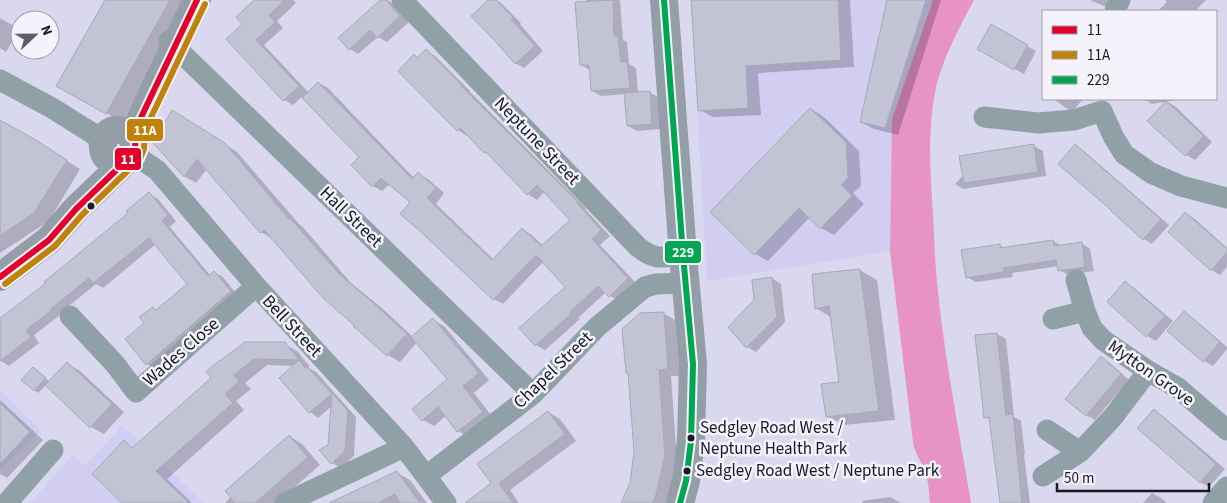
<svg xmlns="http://www.w3.org/2000/svg" width="1227" height="503" viewBox="0 0 1227 503" font-family="'Source Sans 3',sans-serif">
  <style>
    .built { fill: #d2cef2 }
    .water { fill: #e793c4 }
    .shadow { fill: #0003 }
    .building { fill: #c2c3d3; stroke: #a7a8b9 }
    .lines { fill: none; stroke-linecap: round; stroke-linejoin: round }
    .minor { stroke: #8fa1a7; stroke-width: 21 }
    .major { stroke: #949ea7; stroke-width: 28 }
    .bus-1-casing { stroke: #f4f3fc; stroke-width: 10 }
    .bus-2-casing { stroke: #f4f3fc; stroke-width: 10 }
    .bus-3-casing { stroke: #f4f3fc; stroke-width: 10 }
    .bus-1 { stroke: #e4002b; stroke-width: 6 }
    .bus-2 { stroke: #c0820a; stroke-width: 6 }
    .bus-3 { stroke: #00a651; stroke-width: 6 }
    .bus-dot { fill: #1a1827; stroke: #f4f3fc; stroke-width: 2 }
    .labels { text-anchor: middle; dominant-baseline: central; stroke-width: 5; stroke-linejoin: round; paint-order: stroke }
    .bus-label { font-size: 17px; fill: #1a1827; stroke: #f4f3fc; text-anchor: start }
    .street-label { font-size: 18px; fill: #1a1827; stroke: #f4f3fc }
    .line-badge { stroke: #f4f3fc; stroke-width: 2 }
    .badge-label { font-size: 14px; text-anchor: middle; font-weight: bold; fill: #fff }
  </style>
  <rect width="100%" height="100%" fill="#dad8ee"/>
  <path class="built" d="M691 0H933L892 119 890 251 707 281Z
    M0 389 41 431 0 469Z
    M122 425 204 503H30L73 454 85 466Z"/>
  <path class="water" d="M933 0H974C960 26 945 54 937 83 927 126 930 171 933 214 934 237 935 260 937 282 944 356 959 430 971 503H930C929 494 929 484 926 475 923 463 915 455 913 442L890 251 892 119Z"/>
  <path class="shadow" d="M106 0H192L122 122 58 86Z
    M256 0H293L296 3 277 21 283 28 264 45 309 93 319 83 328 88 414 178 418 174 428 179 444 193 436 204 494 260 522 229 532 235 543 246 572 220 545 191 537 200 528 194 490 155 485 152 468 134 467 136 458 130 399 71 414 56 418 58 426 50 435 56 470 91V92L586 208 585 209 610 236 600 245 637 284 619 301 610 296 606 292 578 318 580 319 545 350 536 345 567 287 543 262 503 304 494 299 412 202 390 184 382 191 373 186 361 157 302 97 293 105 284 100 244 24Z
    M382 0H387L393 3 409 22 387 42 378 37 358 54 350 49Z
    M489 0H496L501 3 521 23 520 24 543 51 524 68 515 63Z
    M586 0H620L623 40 627 42 629 64 636 68 638 93 649 92 658 97 661 129 637 131 628 126 626 94 601 96 592 91 590 70 581 65Z
    M693 0H850L854 67 758 73 761 115 713 117 700 110Z
    M886 0H941L898 135 874 129 861 122 888 3Z
    M1090 0H1117L1113 10Z
    M1165 0H1206L1195 11H1158L1167 2Z
    M0 18 19 29 6 52 0 48Z
    M991 26 1036 51 1024 74 979 49Z
    M1054 99H1083L1072 112 1063 106Z
    M1144 99H1174L1175 100 1152 104Z
    M1167 102 1176 107 1212 142 1195 160 1186 155 1149 121Z
    M811 109 824 117 859 151 861 186 853 193 864 204 834 235 821 228 810 217 768 261 755 254Z
    M185 119 237 152 299 224 302 226 351 283 383 309 413 337 433 320 444 326 489 380 474 393 494 419 469 437 458 431 446 416 434 426 423 420 449 379 417 342 400 362 388 355 356 325 273 239 261 232 207 169 196 183 184 176Z
    M0 122 50 150 80 169 49 221 0 253Z
    M1034 146 1043 151 1046 176 963 189 955 184 983 153Z
    M1075 146 1084 151 1169 225 1152 244 1144 239Z
    M149 194 158 199 176 221 170 227 210 275 214 272 223 277 239 297 156 369 147 364 145 323 153 308 157 311 189 284 156 244 103 288 96 284 59 314 60 315 34 335 39 343 9 366 0 360V320L47 284 130 213Z
    M1186 214 1195 219 1227 248V267L1220 275 1212 270Z
    M1053 241 1062 246 1081 243 1090 249 1094 271 1068 275 1059 270V266L1012 273 1013 277 976 282 967 277 1000 245 1005 248Z
    M860 270 877 280 895 420 844 425 827 416 840 383 832 318 816 308Z
    M772 278 781 284 785 322 756 352 747 347 729 327 756 300 753 281Z
    M1125 283 1134 288 1173 321 1156 341 1147 336 1108 302Z
    M663 313 675 320 680 376H671L677 462 667 503H622L631 483Z
    M1184 313 1193 318 1227 347V349L1213 366 1204 361 1169 331Z
    M997 334 1006 339 1014 417 1021 421 1025 455H1024L1030 503H1001L990 420 985 417Z
    M284 344 297 351 310 367H307L316 372 356 417 354 456 341 468 332 463 329 445 332 406 318 418 310 412 294 366 267 365 245 383 251 389 236 401 244 410 167 479 192 503H124V442L134 448 212 378Z
    M1101 358 1110 363 1129 380 1095 420 1086 415Z
    M67 364 80 371 124 412 104 434 91 427 46 385 38 393 34 390V368L50 382Z
    M0 400 43 440 7 478 0 474Z
    M1154 411 1163 416 1225 469 1209 487 1200 482Z
    M548 412 560 419 576 441 510 490 519 503H482L493 484Z
    M289 436 302 444 320 465 276 503H225Z
    M397 473 410 480 427 503H336Z
    M1152 493 1161 498 1167 503H1143Z
    M890 497 901 503H862V501Z"/>
  <path class="building" d="M105 0H170L106 114 56 86Z
    M254 0H285L269 15 275 22 256 40 299 86 283 101 226 39 242 24 236 17Z
    M380 0H386L400 16 377 38 370 30 349 50 338 38Z
    M488 0H496L513 17 511 19 535 46 515 64 495 41 471 16Z
    M613 0 614 36H618L621 62H627L630 88 591 91 589 65H580L575 2Z
    M691 0H838L841 60 746 66 748 108 698 111Z
    M887 0H926L885 128 860 122Z
    M991 24 1028 45 1014 70 977 49Z
    M426 49 462 85 461 86 578 202 577 203 601 230 592 239 628 278 609 297 598 286 570 312 571 314 535 346 519 328 565 287 536 255 493 300 421 232 400 214 410 202 381 178 372 187 351 165 359 157 302 98 318 82 412 179 418 172 436 188 427 198 492 260 522 228 541 246 570 220 537 185 527 195 486 152 484 153 460 128 457 131 398 71 414 54 417 58Z
    M650 91 652 124 627 126 624 93Z
    M1166 101 1204 136 1185 156 1147 121Z
    M810 108 846 142 848 178 841 185 852 196 820 229 799 208 754 255 710 212Z
    M172 110 225 143 289 219 290 218 339 274 371 301 407 334 387 356 353 326 354 325 324 299 264 230 260 233 197 159 184 177 153 143Z
    M0 120 36 140 67 160 34 213 0 236Z
    M1034 144 1038 172 964 183 959 156Z
    M1075 144 1161 219 1143 240 1111 211H1112L1058 164Z
    M149 192 168 215 162 221 208 276 214 271 231 291 146 365 125 339 144 323 139 317 153 307 156 310 187 284 149 238 93 283 89 278 51 309 52 310 26 330 31 337 0 361V318L45 284 44 282 128 213 126 211Z
    M1185 212 1227 249V252L1211 271 1168 232Z
    M1053 240 1054 246 1082 242 1085 267 1058 271 1056 260 1004 268V272L966 278 961 250 1000 244V248Z
    M860 269 879 411 826 417 821 384 839 382 829 306 815 309 812 274Z
    M772 277 777 317 746 348 728 327 754 300 752 280Z
    M1125 281 1165 316 1146 337 1107 302Z
    M1184 311 1220 342 1203 362 1167 331Z
    M664 312 668 369 659 370 665 455 656 495 652 503H621L630 483 634 451 628 373H626L622 329 640 313Z
    M433 318 479 373 463 386 483 412 457 432 438 407 422 421 412 409 447 379 411 337Z
    M997 333 1006 415 1013 414 1022 503H1000L989 417 984 418 975 335Z
    M245 342H285L299 360 254 359 234 375 239 381 225 394 233 403 156 471 189 503H122L92 474 124 440 132 448 211 378 206 372 220 360H221Z
    M1101 356 1121 374 1086 416 1065 399Z
    M299 360 305 368 307 366 332 394 309 413 279 378Z
    M67 362 112 404 90 428 45 385Z
    M33 367 46 378 34 391 21 380Z
    M332 393 348 411 345 451 331 464 319 450 328 445Z
    M0 403 30 432 0 464Z
    M1154 409 1216 464 1200 483 1137 428Z
    M548 411 565 434 499 483 513 503H465L491 483 477 464Z
    M289 435 308 457 255 503H235L225 491Z
    M397 471 420 503H400L395 494 378 503H329Z"/>
  <g class="lines">
    <path class="minor" d="M402 0 638 247C656 261 662 257 683 255
      M1115 11 1120 0
      M169 41 533 394
      M0 80 52 108 103 140
      M984 117 1038 123 1074 120 1102 111 1113 136 1124 154 1151 173 1181 186 1227 198
      M133 154 157 170 256 286 404 447 446 503
      M1076 280 1085 311
      M70 316 115 364 136 392 256 286
      M1053 319 1085 311 1092 328 1103 340 1148 371 1178 388 1227 430
      M1047 430 1080 452
      M426 476 533 394 597 327 645 287 656 284 686 283
      M1043 476 1080 452 1113 417 1148 371
      M7 503 53 450
      M285 503 404 447
      M1213 503 1227 487"/>
    <path class="major" d="M664 0 683 255 693 364 691 441 686 481 680 503
      M125 161C96 169 96 126 121 130 128 131 132 136 134 143
      M0 277 49 240 76 209 133 154 135 148 136 128 197 0"/>
    <g class="bus-1-casing">
      <path id="bus-1" d="M0 277 49 240 76 209 133 154 135 148 136 128 197 0"/>
    </g>
    <g class="bus-2-casing">
      <path id="bus-2" d="M5 284 55 246 82 215 140 159 144 149 145 130 205 4"/>
    </g>
    <g class="bus-3-casing">
      <path id="bus-3" d="M664 0 683 255 693 364 691 441 686 481 680 503"/>
    </g>
    <use href="#bus-1" class="bus-1"/>
    <use href="#bus-2" class="bus-2"/>
    <use href="#bus-3" class="bus-3"/>
  </g>
  <g class="bus-dot">
    <circle cx="91" cy="206" r="4.5"/>
    <circle cx="691" cy="438" r="4.5"/>
    <circle cx="687" cy="471" r="4.5"/>
  </g>
  <g class="labels">
    <g class="bus-label">
      <text x="700" y="428">Sedgley Road West /<tspan x="700" dy="21">Neptune Health Park</tspan></text>
      <text x="696" y="471">Sedgley Road West / Neptune Park</text>
    </g>
    <g class="street-label">
      <text transform="translate(537 141) rotate(46)">Neptune Street</text>
      <text transform="translate(351 217) rotate(44)">Hall Street</text>
      <text transform="translate(292 326) rotate(47)">Bell Street</text>
      <text transform="translate(181 352) rotate(-41)">Wades Close</text>
      <text transform="translate(553 370) rotate(-44)">Chapel Street</text>
      <text transform="translate(1151 373) rotate(35)">Mytton Grove</text>
    </g>
  </g>
  <g class="line-badge">
    <rect x="126" y="118" width="38" height="24" rx="5" fill="#c0820a"/>
    <rect x="114" y="147" width="28" height="24" rx="5" fill="#e4002b"/>
    <rect x="664" y="240" width="38" height="24" rx="5" fill="#00a651"/>
  </g>
  <g class="badge-label">
    <text x="145" y="135">11A</text>
    <text x="128" y="164">11</text>
    <text x="683" y="257">229</text>
  </g>
  <rect x="1042" y="10" width="175" height="90" fill="#f4f3fc" stroke="#9d9ba7"/>
  <rect x="1052" y="26" width="25" height="8" fill="#e4002b" stroke="#9d9ba7"/>
  <text x="1087" y="35" font-size="15" fill="#1a1827">11</text>
  <rect x="1052" y="51" width="25" height="8" fill="#c0820a" stroke="#9d9ba7"/>
  <text x="1087" y="60" font-size="15" fill="#1a1827">11A</text>
  <rect x="1052" y="76" width="25" height="8" fill="#00a651" stroke="#9d9ba7"/>
  <text x="1087" y="85" font-size="15" fill="#1a1827">229</text>
  <g transform="translate(35 35) rotate(68)"><circle r="24" fill="#f4f3fc" stroke="#9d9ba7"/>
  <path d="M0-4L9 19L0 12L-9 19Z" fill="#5d5b6d"/>
  <text y="-8" font-size="14" font-weight="bold" text-anchor="middle" fill="#1a1827">N</text>
  </g>
  <path d="M1057 483v8h152v-8" fill="none" stroke="#1a1827" stroke-width="2.5"/>
  <text x="1064" y="483" font-size="15" fill="#1a1827" stroke="#f4f3fc" stroke-width="4" paint-order="stroke">50 m</text>
</svg>
